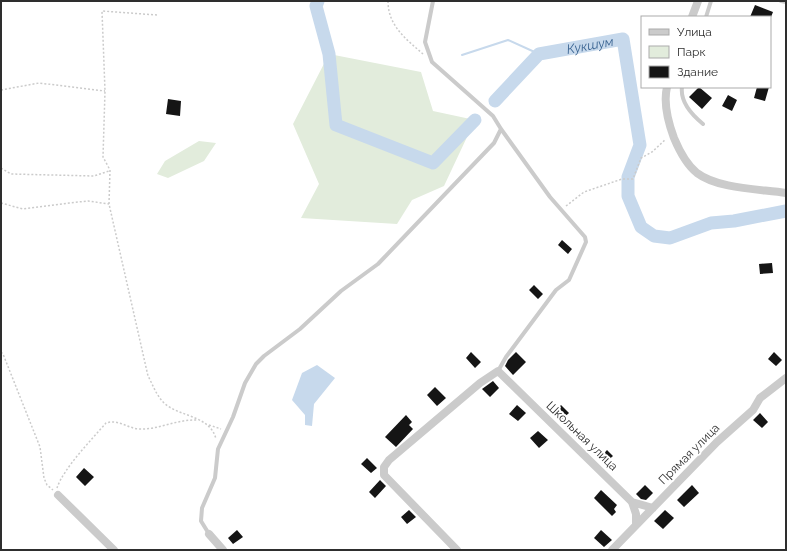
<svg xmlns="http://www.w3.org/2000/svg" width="787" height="551" viewBox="0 0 787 551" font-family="Raleway,sans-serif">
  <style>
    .green { fill: #e2ecdc }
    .water { fill: #c7d9ec }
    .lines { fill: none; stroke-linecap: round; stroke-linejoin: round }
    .stream { stroke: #c7d9ec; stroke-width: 2 }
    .river { stroke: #c7d9ec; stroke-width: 13 }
    .building { fill: #151515 }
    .path { stroke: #cbcbcb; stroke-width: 1.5; stroke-dasharray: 2 2; stroke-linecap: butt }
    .service { stroke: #cbcbcb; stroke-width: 4 }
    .minor { stroke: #cbcbcb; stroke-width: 8 }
    .labels { text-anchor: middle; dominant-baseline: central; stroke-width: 4; stroke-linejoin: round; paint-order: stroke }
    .street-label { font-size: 12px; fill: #2e2e2e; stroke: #fff }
    .water-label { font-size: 13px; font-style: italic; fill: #3a6492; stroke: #fff }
  </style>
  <rect width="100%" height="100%" fill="#fff"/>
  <path class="green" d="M329 54 421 72 433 111 475 120 444 186 412 200 397 224 301 218 319 184 293 124Z
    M199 141 216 143 204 161 168 178 157 174 165 161Z"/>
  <path class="water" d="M317 365 335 378 314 404 312 426 305 425V415L292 400 302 373Z"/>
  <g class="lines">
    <path class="stream" d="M462 55 508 40 539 54"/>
    <g class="river">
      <path d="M318 1 316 6 329 54 336 125 433 163 475 120"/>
      <path id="s1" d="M495 101 539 54 623 39 640 145 628 177V196L641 227 654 236 670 238 711 223 734 221 786 211"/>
    </g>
  </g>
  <path class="building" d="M755 5 773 12 771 17H750Z
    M699 87 712 98 702 109 689 97Z
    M757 87H769L765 101 754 98Z
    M728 95 737 100 732 111 722 106Z
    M168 99 181 101 180 116 166 114Z
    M562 240 572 249 568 254 558 245Z
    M772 263 773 273 760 274 759 264Z
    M534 285 543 294 538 299 529 290Z
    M471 352 481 362 475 368 466 358Z
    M516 352 526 362 513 375 505 366 508 360Z
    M774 352 782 360 776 366 768 359Z
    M493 381 499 388 490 397 482 389Z
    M435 387 446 398 437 406 427 395Z
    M517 405 526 413 518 421 509 414Z
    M561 405 569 413 561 420 554 413Z
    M760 413 768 422 762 428 753 420Z
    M406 415 412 422 409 425 413 429 396 447 385 437Z
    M538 431 548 440 539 448 530 438Z
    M607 450 613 456 605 463 600 458Z
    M367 458 377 468 371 473 361 464Z
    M84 468 94 477 85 486 76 477Z
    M380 480 386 486 375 498 369 492Z
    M645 485 653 493 646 500 641 499 636 494Z
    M692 485 699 493 684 507 677 500Z
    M601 490 617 505 614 509 616 512 612 516 594 498Z
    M409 510 416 517 407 524 401 517Z
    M665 510 674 518 663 529 654 521Z
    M237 530 243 537 233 544 228 538Z
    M601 530 612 540 604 547 594 538Z"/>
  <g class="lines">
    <path class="path" d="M388 1C388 26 406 39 423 54
      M157 15 102 11 105 91 103 157 110 170 109 204 148 376C153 385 156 395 164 403 179 417 210 415 216 439
      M1 90 39 83 105 91
      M1 168 11 174 94 176 109 171
      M1 203 23 209 69 203 88 201 109 204
      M566 206 584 192 622 179H633L641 158 652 152 666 139
      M1 352 3 354 40 447 44 478 47 485 53 490
      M209 425 221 429
      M57 488C63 469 92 439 106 423 118 419 127 428 139 429 158 430 177 419 198 420"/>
    <path class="service" d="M433 1 425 42 432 62 493 116 501 129 550 197 585 237 586 242 569 280 556 290 506 357 498 371
      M781 1 786 2
      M706 17 711 1
      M682 87C680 102 692 115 703 124
      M209 534 201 521 202 508 215 478 218 449 233 417 245 383 256 364 264 356 300 329 341 291 378 264 494 143 501 129"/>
    <path class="minor" d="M692 17 698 1
      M667 87C663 104 668 122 674 138 679 150 687 165 697 173 718 189 760 189 786 193
      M58 495 114 550
      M632 502 653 508
      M209 534 223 550
      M457 550 384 475V467L389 460 480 383 498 371 632 502 636 514V525
      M612 550 717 442 753 410 760 398 786 378"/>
  </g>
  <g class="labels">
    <g class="street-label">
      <text transform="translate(582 436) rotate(44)">Школьная улица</text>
      <text transform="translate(689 454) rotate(-45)">Прямая улица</text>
    </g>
    <g class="water-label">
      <text stroke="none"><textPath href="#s1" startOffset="116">Кукшум</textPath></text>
    </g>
  </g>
  <rect width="787" height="551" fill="none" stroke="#2e2e2e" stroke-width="4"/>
  <rect x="641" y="16" width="130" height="72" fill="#ffffff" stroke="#ababab"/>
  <rect x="649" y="29" width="20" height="6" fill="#cbcbcb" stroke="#ababab"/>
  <text x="677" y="36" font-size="12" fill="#2e2e2e">Улица</text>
  <rect x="649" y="46" width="20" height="12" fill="#e2ecdc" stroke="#ababab"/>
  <text x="677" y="56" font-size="12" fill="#2e2e2e">Парк</text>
  <rect x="649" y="66" width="20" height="12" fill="#151515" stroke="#ababab"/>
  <text x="677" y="76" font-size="12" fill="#2e2e2e">Здание</text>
</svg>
